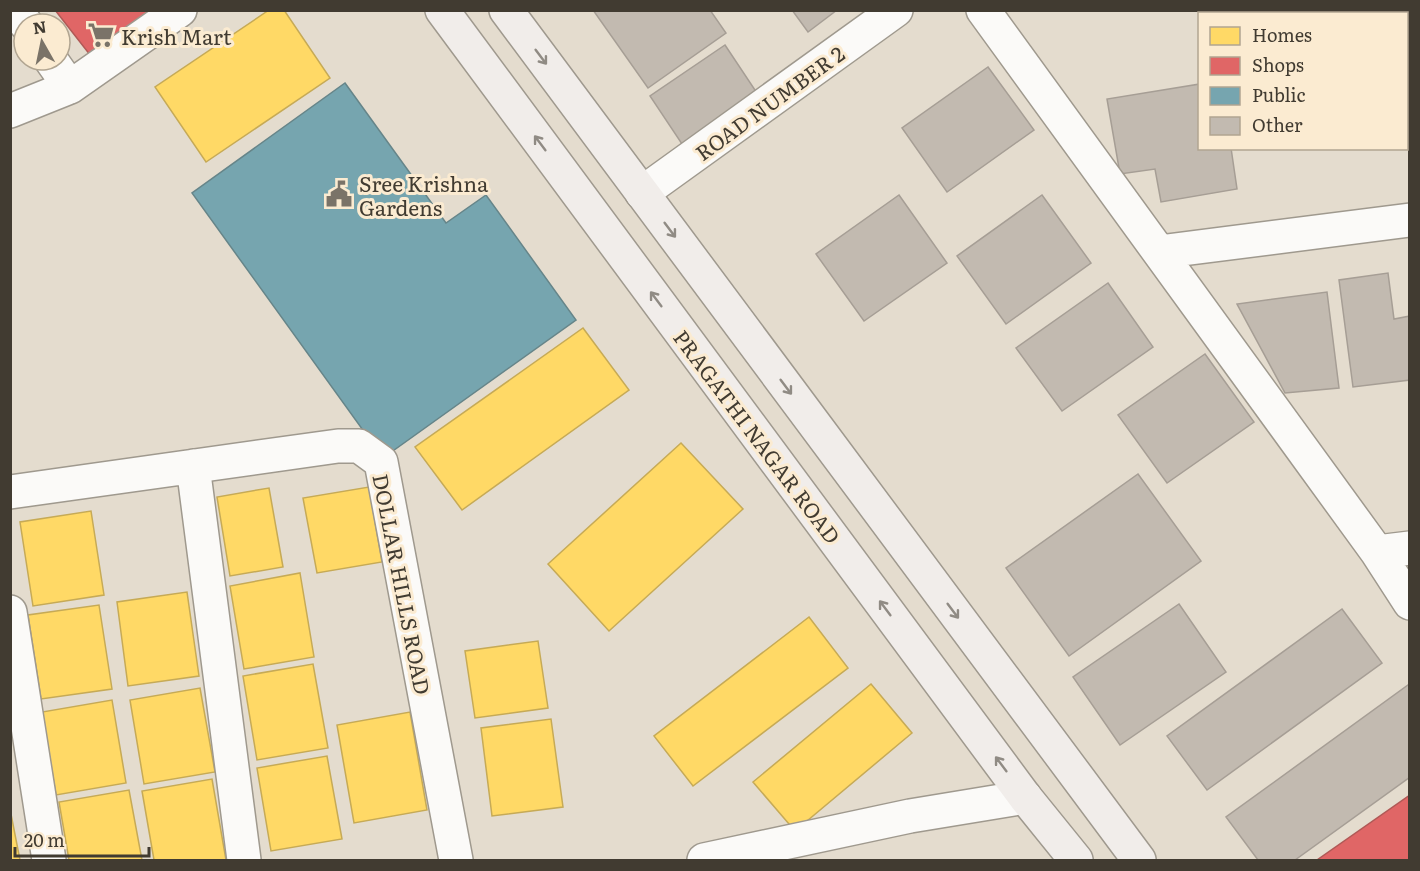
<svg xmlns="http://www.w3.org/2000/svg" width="1420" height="871" viewBox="0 0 1420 871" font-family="Literata,serif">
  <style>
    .homes { fill: #ffd966; stroke: #c6aa56; stroke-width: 1.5 }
    .shops { fill: #e06666; stroke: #b05956; stroke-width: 1.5 }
    .public { fill: #76a5af; stroke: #668589; stroke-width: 1.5 }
    .building { fill: #c2bab0; stroke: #a69e95; stroke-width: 1.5 }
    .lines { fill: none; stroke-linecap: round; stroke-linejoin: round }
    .street-casing { stroke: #9f998e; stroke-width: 36 }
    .secondary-casing { stroke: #9f998e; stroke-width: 36 }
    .street { stroke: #fbfaf8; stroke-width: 33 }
    .secondary { stroke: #f1edea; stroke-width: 33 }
    .oneway { stroke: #908b84 }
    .labels { text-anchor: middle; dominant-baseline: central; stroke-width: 6; stroke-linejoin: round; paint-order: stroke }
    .poi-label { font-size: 21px; fill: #413b31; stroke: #fbebd1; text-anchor: start }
    .street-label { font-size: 21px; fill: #413b31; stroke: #fbebd1 }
  </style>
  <rect width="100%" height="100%" fill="#e4dcce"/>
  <path class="homes" d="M269 10H284L330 78 206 162 155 87Z
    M583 328 629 390 462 510 415 447Z
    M681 443 743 509 609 631 548 564Z
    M369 487 382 562 317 573 303 498Z
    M269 488 283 567 230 576 217 497Z
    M91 511 104 595 33 606 20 522Z
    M300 573 314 657 244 669 230 586Z
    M187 592 199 676 128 686 117 602Z
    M99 605 112 689 41 699 28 615Z
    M809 617 848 668 693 786 654 736Z
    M538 641 548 708 475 718 465 651Z
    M313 664 328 748 257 760 243 676Z
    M871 684 912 733 795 831 753 782Z
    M200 688 215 772 144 784 130 700Z
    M112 700 126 783 56 795 42 712Z
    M410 712 427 810 354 823 337 725Z
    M551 719 563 807 492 816 481 728Z
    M327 756 342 839 271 851 257 768Z
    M212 779 226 860H154L142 791Z
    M129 790 142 860H69L59 802Z
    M10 809 20 860H10Z"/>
  <path class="shops" d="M55 10H163L94 60Z
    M1410 795V860H1317Z"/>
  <path class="public" d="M345 83 446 223 486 195 576 320 383 458 192 193Z"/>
  <path class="building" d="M593 10H710L726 33 648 88Z
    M792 10H837L808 32Z
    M1275 10H1410V85H1406V14H1275Z
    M725 45 761 99 686 150 650 96Z
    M988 67 1034 130 947 192 902 128Z
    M1200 84V148H1231L1237 189 1161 202 1155 169 1120 174 1107 99Z
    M899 195 947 263 864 321 816 254Z
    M1042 195 1091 263 1006 324 957 256Z
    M1388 273 1394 319 1410 316V380L1353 387 1339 280Z
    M1108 283 1153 347 1062 411 1016 348Z
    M1327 292 1339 388 1285 393 1237 304Z
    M1205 354 1254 422 1167 483 1118 415Z
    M1138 474 1201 561 1069 656 1006 568Z
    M1179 604 1226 672 1120 745 1073 677Z
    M1342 609 1382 663 1207 790 1167 736Z
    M1408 685 1410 687V777L1295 860H1258L1226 817Z"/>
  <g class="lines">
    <g class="street-casing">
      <path id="street" d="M16 10 26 24
        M983 10 1377 552 1410 603
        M51 60 70 87 180 10
        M10 111 70 87
        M642 193 896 10
        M1159 252 1410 220
        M193 466 244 860
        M10 492 338 446H359L381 462 456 860
        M1377 552 1410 548
        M10 612 49 860
        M704 860 910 816 1025 797"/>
    </g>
    <g class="secondary-casing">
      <path id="secondary" d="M442 10 1025 797 1076 860
        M506 10 1139 860"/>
    </g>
    <use href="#street" class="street"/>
    <use href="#secondary" class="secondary"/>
  </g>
  <defs><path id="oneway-shaft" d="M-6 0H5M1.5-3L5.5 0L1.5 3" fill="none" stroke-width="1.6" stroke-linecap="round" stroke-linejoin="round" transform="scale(1.5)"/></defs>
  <g class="oneway">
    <use href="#oneway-shaft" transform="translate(541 57) rotate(53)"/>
    <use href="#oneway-shaft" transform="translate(540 143) rotate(-127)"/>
    <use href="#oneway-shaft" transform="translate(670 230) rotate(53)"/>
    <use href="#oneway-shaft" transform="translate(656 299) rotate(-127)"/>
    <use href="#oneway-shaft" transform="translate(786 387) rotate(53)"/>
    <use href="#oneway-shaft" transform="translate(885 608) rotate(-127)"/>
    <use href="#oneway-shaft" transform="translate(953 611) rotate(53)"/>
    <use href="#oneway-shaft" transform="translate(1001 764) rotate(-127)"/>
  </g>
  <defs>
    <g id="supermarket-bare" transform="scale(2.07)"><path d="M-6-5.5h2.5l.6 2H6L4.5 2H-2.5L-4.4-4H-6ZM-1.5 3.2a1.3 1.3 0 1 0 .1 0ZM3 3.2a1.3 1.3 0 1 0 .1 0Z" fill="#7a7368" stroke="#fbebd1" stroke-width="2.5" paint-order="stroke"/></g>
    <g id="civic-bare" transform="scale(2.07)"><path d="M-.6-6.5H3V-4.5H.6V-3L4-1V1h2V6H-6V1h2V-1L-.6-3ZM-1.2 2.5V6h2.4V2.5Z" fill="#7a7368" stroke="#fbebd1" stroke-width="2.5" paint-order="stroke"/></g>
  </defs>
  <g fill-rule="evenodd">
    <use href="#supermarket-bare" x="101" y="35"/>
    <use href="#civic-bare" x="339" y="194"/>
  </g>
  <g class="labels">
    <g class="poi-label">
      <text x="121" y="35">Krish Mart</text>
      <text x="359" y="182">Sree Krishna<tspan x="359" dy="24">Gardens</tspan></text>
    </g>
    <g class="street-label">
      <text transform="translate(769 102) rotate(-36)">ROAD NUMBER 2</text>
      <text transform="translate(758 436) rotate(53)">PRAGATHI NAGAR ROAD</text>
      <text transform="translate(403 584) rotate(79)">DOLLAR HILLS ROAD</text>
    </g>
  </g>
  <rect width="1420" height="871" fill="none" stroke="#413b31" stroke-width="24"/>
  <rect x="1198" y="12" width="210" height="138" fill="#fbebd1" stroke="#b1a591" stroke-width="1.5"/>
  <rect x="1210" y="27" width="30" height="18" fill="#ffd966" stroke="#b1a591" stroke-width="1.5"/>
  <text x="1252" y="42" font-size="18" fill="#413b31">Homes</text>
  <rect x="1210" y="57" width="30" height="18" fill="#e06666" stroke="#b1a591" stroke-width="1.5"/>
  <text x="1252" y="72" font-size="18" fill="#413b31">Shops</text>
  <rect x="1210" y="87" width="30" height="18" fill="#76a5af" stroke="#b1a591" stroke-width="1.5"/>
  <text x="1252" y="102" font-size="18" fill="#413b31">Public</text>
  <rect x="1210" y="117" width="30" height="18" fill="#c2bab0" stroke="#b1a591" stroke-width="1.5"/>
  <text x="1252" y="132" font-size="18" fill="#413b31">Other</text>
  <g transform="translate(42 42) rotate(351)"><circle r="28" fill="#fbebd1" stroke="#b1a591" stroke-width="1.5"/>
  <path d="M0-4.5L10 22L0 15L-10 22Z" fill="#7a7368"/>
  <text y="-9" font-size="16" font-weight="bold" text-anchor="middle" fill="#413b31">N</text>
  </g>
  <path d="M15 847v9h134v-9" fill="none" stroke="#413b31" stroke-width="3"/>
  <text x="24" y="847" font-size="18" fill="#413b31" stroke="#fbebd1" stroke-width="4.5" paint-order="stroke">20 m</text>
</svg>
